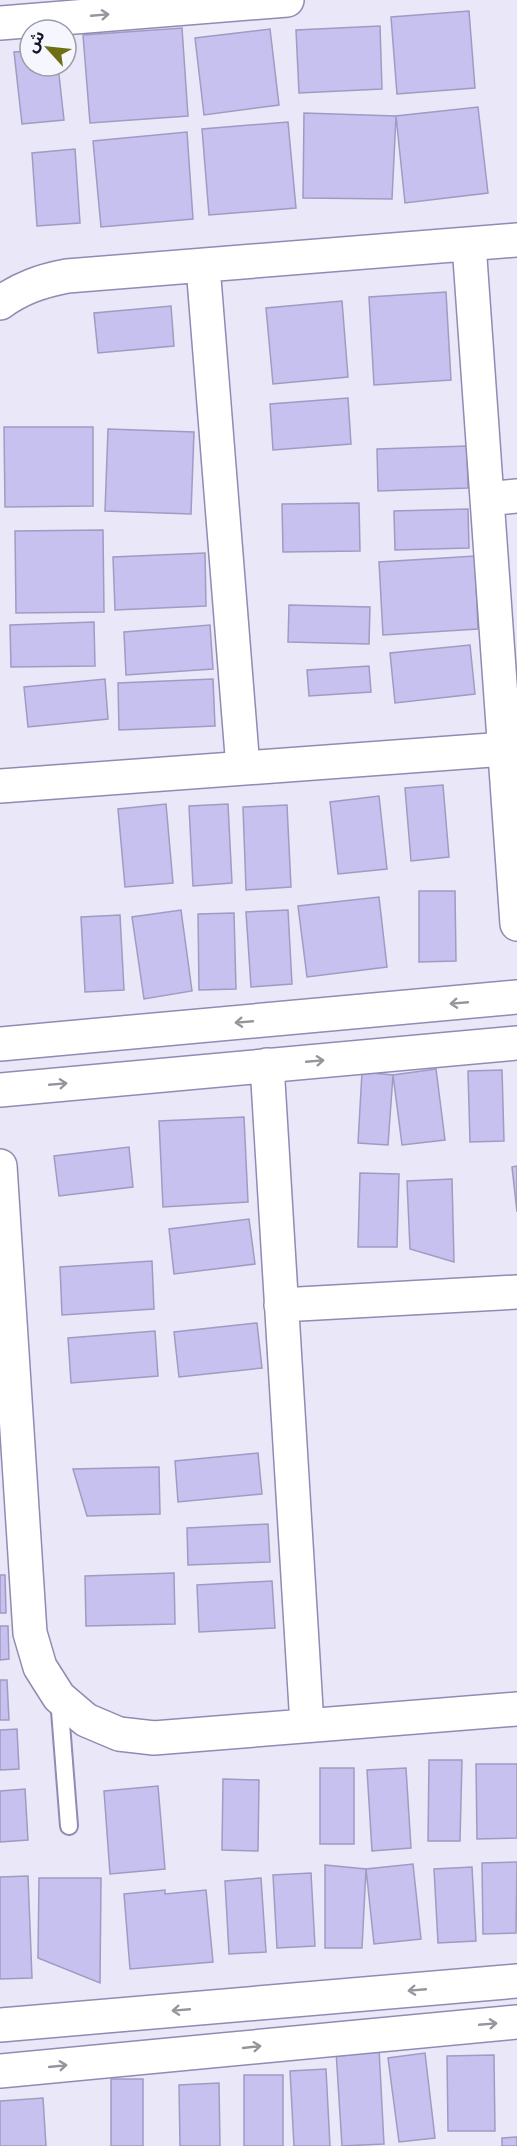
<svg xmlns="http://www.w3.org/2000/svg" width="517" height="2146" viewBox="0 0 517 2146" font-family="Signika,'Noto Sans Arabic',sans-serif">
  <style>
    .building { fill: #c6c1ee; stroke: #a09bc3; stroke-width: 1.5 }
    .lines { fill: none; stroke-linecap: round; stroke-linejoin: round }
    .lane-casing { stroke: #908bb2; stroke-width: 20 }
    .street-casing { stroke: #908bb2; stroke-width: 36 }
    .lane { stroke: #fff; stroke-width: 16 }
    .street { stroke: #fff; stroke-width: 33 }
    .oneway { stroke: #96959c }
  </style>
  <rect width="100%" height="100%" fill="#e9e7f8"/>
  <path class="building" d="M469 11 475 88 397 94 391 17Z
    M380 26 382 89 299 93 296 30Z
    M182 28 188 116 90 123 83 35Z
    M270 29 279 105 204 115 195 38Z
    M30 51V66H58L64 120 22 124 14 52Z
    M478 107 488 193 405 203 396 116Z
    M304 113 396 116 392 199 303 198Z
    M288 122 296 208 209 215 202 129Z
    M187 132 193 219 101 227 93 141Z
    M75 149 80 223 37 226 32 153Z
    M446 292 451 380 374 385 369 297Z
    M342 301 348 377 273 384 266 308Z
    M171 306 174 346 98 353 94 313Z
    M348 398 351 444 273 450 270 404Z
    M4 427H93V506L5 507Z
    M108 429 194 432 191 514 105 511Z
    M467 446 468 488 378 491 377 449Z
    M359 503 360 551 283 552 282 504Z
    M468 509 469 548 395 550 394 511Z
    M103 530 104 612 16 613 15 531Z
    M205 553 206 606 115 610 113 557Z
    M475 556 478 629 383 635 379 562Z
    M289 605 370 607 369 644 288 642Z
    M94 622 95 666 11 667 10 625Z
    M210 625 213 669 126 675 124 632Z
    M470 645 475 694 395 703 390 653Z
    M369 666 371 692 309 696 307 670Z
    M105 679 108 719 28 727 24 687Z
    M213 679 215 726 119 730 118 683Z
    M443 785 449 857 411 861 405 788Z
    M379 796 387 869 338 874 330 802Z
    M166 804 173 883 125 887 118 809Z
    M228 804 232 883 193 886 189 806Z
    M287 805 291 887 246 890 243 807Z
    M419 891H455L456 961 419 962Z
    M379 897 387 967 307 977 298 906Z
    M181 910 192 991 144 999 132 917Z
    M288 910 292 984 251 987 246 912Z
    M234 913 236 989 199 990 198 914Z
    M120 915 124 990 85 992 81 917Z
    M436 1069 445 1140 402 1145 393 1075Z
    M502 1070 504 1141 470 1142 468 1071Z
    M362 1072 393 1075 388 1145 358 1143Z
    M244 1117 248 1202 163 1207 159 1121Z
    M129 1147 133 1187 59 1196 54 1156Z
    M517 1166V1212L512 1167Z
    M360 1173 399 1174 397 1247H358Z
    M452 1179 454 1262 410 1249 407 1181Z
    M249 1219 255 1264 174 1274 169 1229Z
    M152 1261 154 1309 62 1315 60 1267Z
    M257 1323 262 1368 179 1377 174 1332Z
    M155 1331 158 1376 71 1383 68 1338Z
    M258 1453 262 1494 178 1502 175 1461Z
    M159 1467 160 1514 87 1516 73 1469Z
    M268 1524 270 1562 188 1565 187 1528Z
    M174 1573 175 1624 86 1626 85 1576Z
    M0 1575H5L6 1613H0Z
    M272 1581 275 1628 199 1632 197 1585Z
    M0 1626H8L9 1659 0 1660Z
    M0 1680H7L9 1720H0Z
    M17 1729 19 1769 0 1770V1730Z
    M429 1760H462L460 1841H428Z
    M476 1764H517V1838L477 1839Z
    M320 1768H354V1844H320Z
    M406 1768 411 1848 372 1851 367 1770Z
    M223 1779 259 1780 258 1851 222 1850Z
    M158 1786 165 1869 110 1874 104 1791Z
    M25 1789 28 1840 0 1842V1791Z
    M517 1862 516 1933 483 1934 482 1863Z
    M413 1864 421 1939 374 1944 366 1869Z
    M325 1865 366 1869 362 1948H325Z
    M472 1867 476 1941 438 1943 434 1869Z
    M311 1873 315 1946 277 1948 273 1875Z
    M28 1876 32 1978 0 1979V1877Z
    M39 1878H101L100 1983 38 1958Z
    M261 1878 266 1952 229 1954 225 1881Z
    M165 1890V1894L206 1890 213 1962 130 1969 124 1894Z
    M379 2049 384 2144 342 2146 336 2051Z
    M425 2053 435 2138 399 2142 388 2058Z
    M494 2055 495 2131H448L447 2056Z
    M326 2069 330 2146H294L290 2071Z
    M244 2075H283V2146H244Z
    M111 2079H143V2146H111Z
    M219 2083 220 2146H180L179 2085Z
    M43 2098 46 2146H0V2101Z
    M517 2137V2146H502V2138Z"/>
  <g class="lines">
    <g class="lane-casing">
      <path id="lane" d="M59 1698 69 1826"/>
    </g>
    <g class="street-casing">
      <path id="street" d="M0 23 287 0
        M469 244 517 924
        M203 266 243 768
        M0 303C21 288 41 281 67 276L517 240
        M487 499 517 496
        M0 786 505 749
        M0 1044 517 997
        M267 1065 307 1725
        M0 1090 517 1043
        M0 1166 30 1633 40 1667 59 1697 86 1720 119 1734 154 1738 517 1709
        M281 1305 517 1292
        M0 2025 517 1981
        M0 2071 517 2022"/>
    </g>
    <use href="#lane" class="lane"/>
    <use href="#street" class="street"/>
  </g>
  <defs><path id="oneway-shaft" d="M-6 0H5M1.5-3L5.5 0L1.5 3" fill="none" stroke-width="1.6" stroke-linecap="round" stroke-linejoin="round" transform="scale(1.5)"/></defs>
  <g class="oneway">
    <use href="#oneway-shaft" transform="translate(100 15) rotate(-5)"/>
    <use href="#oneway-shaft" transform="translate(459 1003) rotate(175)"/>
    <use href="#oneway-shaft" transform="translate(244 1022) rotate(175)"/>
    <use href="#oneway-shaft" transform="translate(315 1061) rotate(-5)"/>
    <use href="#oneway-shaft" transform="translate(58 1084) rotate(-5)"/>
    <use href="#oneway-shaft" transform="translate(417 1990) rotate(175)"/>
    <use href="#oneway-shaft" transform="translate(181 2010) rotate(175)"/>
    <use href="#oneway-shaft" transform="translate(488 2024) rotate(-5)"/>
    <use href="#oneway-shaft" transform="translate(252 2047) rotate(-6)"/>
    <use href="#oneway-shaft" transform="translate(58 2066) rotate(-6)"/>
  </g>
  <g transform="translate(48 48) rotate(297)"><circle r="28" fill="#f6f6fe" stroke="#9c9ba6" stroke-width="1.5"/>
  <path d="M0-4.5L10 22L0 15L-10 22Z" fill="#6d6f12"/>
  <text y="-9" font-size="16" font-weight="bold" text-anchor="middle" fill="#161322">ش</text>
  </g>
</svg>
